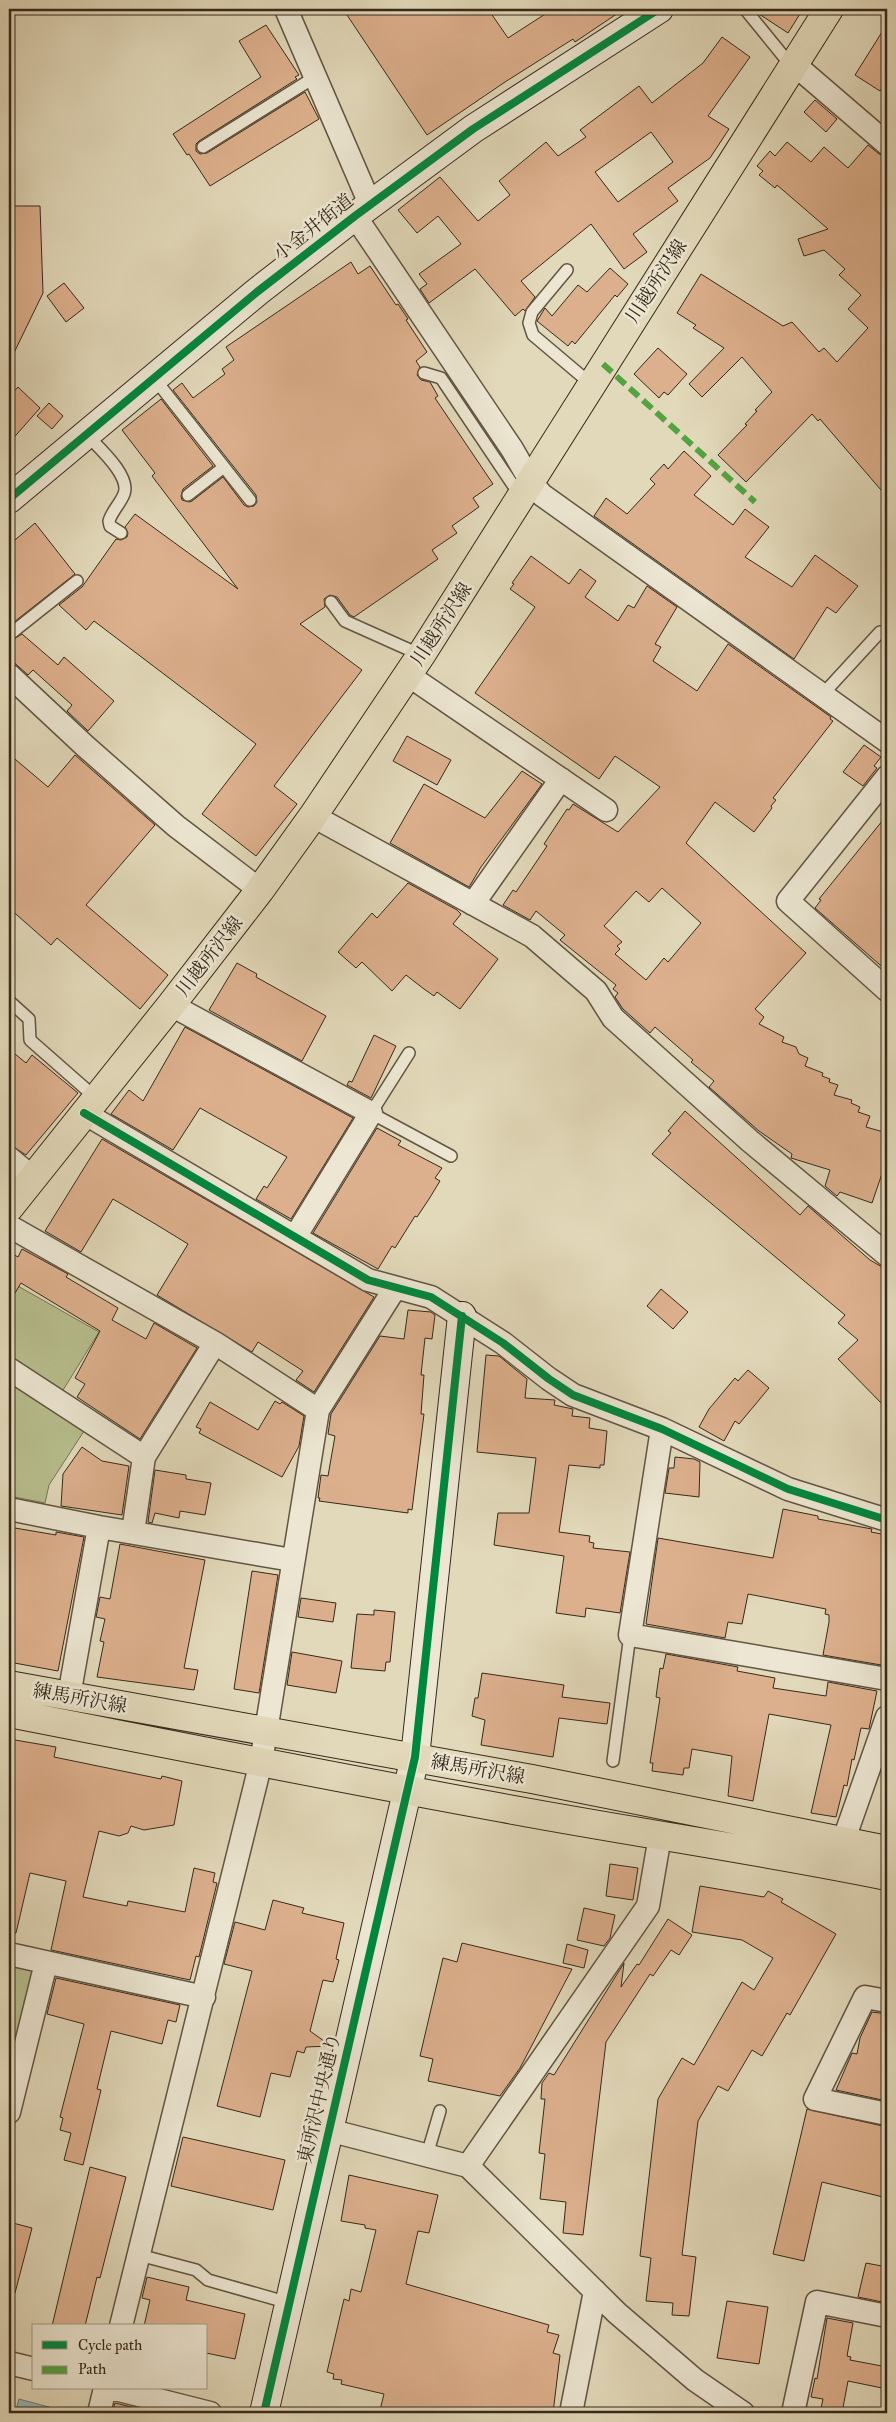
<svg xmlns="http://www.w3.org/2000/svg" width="896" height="2422" viewBox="0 0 896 2422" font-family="'IM FELL Great Primer','Noto Serif JP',serif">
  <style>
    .green { fill: #b7be8d; stroke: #777454 }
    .water { fill: #96b9b7; stroke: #707f78 }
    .building { fill: #ddb08d; stroke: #37291a; fill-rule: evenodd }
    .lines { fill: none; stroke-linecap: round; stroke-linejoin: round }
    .lane-casing { stroke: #625542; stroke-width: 14 }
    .street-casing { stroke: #625542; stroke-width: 25 }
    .secondary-casing { stroke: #37291a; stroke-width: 30 }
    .primary-casing { stroke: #37291a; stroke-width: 30 }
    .lane { stroke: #ece6d2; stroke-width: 11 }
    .street { stroke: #ece6d2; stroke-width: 22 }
    .secondary { stroke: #ece6d2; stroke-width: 28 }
    .primary { stroke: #e2d9ba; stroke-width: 28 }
    .quiet { stroke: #53a340; stroke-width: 6; stroke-dasharray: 12 6; stroke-linecap: butt }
    .cycleway-casing { stroke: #ece6d2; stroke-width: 11 }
    .cycleway { stroke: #00873e; stroke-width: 8 }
    .labels { text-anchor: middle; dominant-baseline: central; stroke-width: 5; stroke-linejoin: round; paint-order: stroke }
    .street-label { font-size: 19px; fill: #37291a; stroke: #ece6d2 }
  </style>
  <rect width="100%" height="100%" fill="#e2d9ba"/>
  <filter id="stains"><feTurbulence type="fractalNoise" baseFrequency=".004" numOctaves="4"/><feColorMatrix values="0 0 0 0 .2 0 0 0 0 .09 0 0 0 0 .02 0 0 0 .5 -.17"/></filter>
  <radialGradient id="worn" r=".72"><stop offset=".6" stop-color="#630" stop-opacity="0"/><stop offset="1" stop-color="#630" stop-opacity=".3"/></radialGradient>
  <path class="green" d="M9 1281 99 1332 60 1395 9 1362Z
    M9 1378 86 1428 49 1485 45 1503 9 1496Z
    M9 1964 34 1969 9 2078Z"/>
  <path class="water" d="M19 2399 64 2411 63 2413H15Z"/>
  <path class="building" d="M343 9H488L508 38 553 9H624L575 42 573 39 505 82 427 135Z
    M754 9H803L788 33 759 14Z
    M887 24V81L880 91 855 75Z
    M266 25 299 75 295 77 297 79 199 141 196 144V151L200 154 207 153 305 92 319 119 210 186 189 154 187 155 173 134 261 77 239 41Z
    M722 37 750 57 708 116 729 129 710 158 668 188 678 201 633 234 647 252 624 269 591 224 521 281 535 297 525 311 523 309 515 316 475 269 429 303 420 289 427 284 419 274 461 244 438 216 417 233 398 210 440 177 478 221 510 195 499 181 546 142 558 156 586 137 580 130 639 86 652 103 703 63ZM651 132 673 162 618 202 595 172Z
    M815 100 837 119 826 132 804 112Z
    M787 142 811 162 824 147 848 168 868 145 879 154 887 157V497L820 419 818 421 812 414 746 482 718 455 747 425 745 424 757 411 755 410 772 392 742 357 702 397 689 384 724 348 693 328 696 325 677 313 701 274 783 326 792 322 819 352 824 348 837 362 868 328 848 309 861 295 839 275 845 269 824 250 804 256 798 239 828 229 777 185 775 188 759 175 763 171 757 166 770 151 775 156Z
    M9 206H40L43 293 9 363Z
    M351 262 358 274 370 266 396 305 398 304 408 319 406 320 427 352 416 361 420 367 417 375 421 380 430 382 438 396 435 398 493 484 473 498 479 507 452 526 457 533 432 550 438 559 354 617 350 615 337 597 330 595 324 599 325 607 300 624 362 670 274 786 297 804 256 856 202 814 256 744 94 621 86 630 59 605 82 587 116 539 121 540 127 537 128 533 125 527 135 514 238 589 152 476 155 473 122 430 161 399 213 466 183 489 181 496 182 500 189 502 192 501 223 477 244 505 248 507 254 506 257 502 256 495 173 390 182 383 193 398 225 374 222 369 234 360 226 347Z
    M610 268 628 284 617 297 615 295 575 344 572 341 568 346 537 321 545 308 552 316 578 285 587 292Z
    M64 283 84 308 66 322 47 296Z
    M658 348 687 374 668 395 664 392 659 398 634 374Z
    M18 387 40 408 9 443V397Z
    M49 403 63 416 52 429 37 416Z
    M684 451 711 476 694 495 733 525 745 509 769 527 745 557 792 587 815 555 858 586 836 613 827 607 794 659 594 516 606 498 627 514 655 484 650 479 664 464 668 469Z
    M35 523 75 574 9 626V545Z
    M531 556 569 584 580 569 596 581 585 597 618 621 628 605 634 608 647 586 677 607 655 644 661 647 653 661 697 691 728 644 831 717 830 719 833 721 773 798 776 800 771 806 772 808 754 832 715 802 686 843 806 953 755 1009 764 1017 759 1024 784 1037 782 1042 796 1047 799 1054 808 1058 805 1066 823 1073 822 1076 830 1079 829 1082 838 1085 834 1095 852 1100 851 1103 860 1107 858 1112 870 1116 866 1127 887 1133V1159L872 1203 840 1192 837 1196 825 1186 830 1170 791 1158 792 1154 759 1131 709 1087 714 1081 691 1062 693 1060 655 1027 650 1033 623 1009 615 997 618 993 613 989 616 985 560 940 565 935 536 911 530 920 503 905 513 890 516 892 547 846 544 844 567 809 569 810 573 804 618 832 660 787 615 756 599 779 475 693 535 607 510 589 514 584 512 583ZM662 888 701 923 668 962 664 958 646 980 615 954 620 949 617 946 622 942 604 926 636 891 649 902Z
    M22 634 58 665 64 657 114 701 88 731 67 711 72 705 33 670 28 675 9 658V642Z
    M407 736 451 760 437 785 393 761Z
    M864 745 881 757 874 766 877 768 863 786 843 772Z
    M9 754 48 787 75 755 155 825 86 905 168 975 140 1009 57 938 51 945 9 908Z
    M522 771 542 784 481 867 469 887 390 843 424 784 485 818Z
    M887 815V971L815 908 821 900 819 899Z
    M408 883 457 910 461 914 453 924 498 959 460 1009 437 992 434 996 424 989 406 975 392 991 362 962 356 968 338 952 372 913 377 918Z
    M237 963 257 974 256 977 326 1016 302 1061 209 1010Z
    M185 1027 353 1118 291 1219 256 1199 264 1186 267 1188 287 1157 200 1108 173 1150 111 1114 129 1090 143 1101Z
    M374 1035 396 1046 371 1098 347 1085 349 1081 352 1082Z
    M9 1049 26 1063 32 1055 78 1093 26 1155 9 1144Z
    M685 1111 800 1215 808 1206 870 1260 887 1270V1409L838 1359 858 1340 838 1323 845 1315 652 1154 671 1133 668 1131Z
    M377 1128 401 1141 398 1145 442 1168 435 1178 440 1181 429 1199 417 1217 415 1216 395 1248 392 1246 378 1269 313 1233Z
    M102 1139 374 1297 314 1392 296 1380 303 1371 258 1342 252 1352 157 1295 188 1244 157 1225 113 1199 81 1252 45 1231Z
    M22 1249 68 1274 66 1277 118 1308 112 1320 146 1339 154 1323 197 1348 140 1439 77 1397 85 1384 75 1378 100 1331 21 1283 9 1303V1252L18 1257Z
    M661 1289 688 1312 673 1329 647 1306Z
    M408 1310 431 1312 435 1315 432 1339 425 1338 421 1375H424L421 1414H424L412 1510 408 1509V1513L319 1501 320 1498H318L321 1475 328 1476 335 1436 328 1434 331 1414 380 1336 404 1339Z
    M486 1355 499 1356 527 1379 525 1398 555 1400 554 1405 573 1409 572 1416 590 1418 589 1428 607 1431 604 1465H600V1468L569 1465 559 1532 590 1536 589 1542 594 1543 593 1548 630 1552 620 1613 586 1608 585 1617 556 1613 564 1556 494 1545 498 1513H529L536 1458 477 1452Z
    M748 1370 769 1388 739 1424 735 1421 724 1441 699 1427 709 1409 735 1378 738 1381Z
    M275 1401 280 1404 282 1402 304 1416 299 1446 282 1477 199 1433 201 1429 196 1427 210 1402 258 1430Z
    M82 1447 102 1461 129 1466 122 1515 61 1506 63 1474Z
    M675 1457 694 1459 700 1462 699 1497 665 1493 669 1468H674Z
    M155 1470 186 1475V1479L211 1483 205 1515 180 1511 179 1518 155 1513 152 1523 148 1522Z
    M783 1509 818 1516V1519L872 1529 871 1532 887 1535V1666L823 1655 829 1622V1615L825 1614 826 1609 748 1594 742 1624 728 1622 725 1638 646 1624 658 1538 773 1558Z
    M9 1527 56 1535V1532L84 1537 58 1671 9 1662Z
    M120 1544 205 1560 184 1668 198 1670 194 1690 97 1677 104 1642 100 1641 105 1619 96 1617 100 1597 110 1599Z
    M252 1571 278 1575 259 1693 234 1689Z
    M301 1598 336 1603 333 1622 298 1617Z
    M374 1610 395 1612 390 1662H386L385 1671 351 1668 357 1614 374 1615Z
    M292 1652 342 1661 336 1693 287 1685Z
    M666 1654 738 1667 737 1671 775 1678 773 1688 826 1696 828 1682 877 1691 869 1729 861 1728 854 1760 852 1759 847 1786 844 1785 836 1817 811 1813 831 1725 769 1714 753 1801 728 1796 732 1756 692 1749 689 1768H684L683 1775 652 1771 653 1763H650L660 1698 656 1697 660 1668 663 1669Z
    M482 1673 564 1685 562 1697 610 1703 607 1724 559 1718 553 1757 481 1745 485 1720 472 1716 475 1698H478Z
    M9 1739 56 1747 54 1757 161 1779 162 1776 182 1781 174 1825 144 1830 131 1826 128 1833 119 1836 99 1831 83 1897 127 1906 128 1901 185 1912 194 1868 215 1873 213 1882 217 1883 199 1957 196 1956 190 1980 51 1950 66 1881 30 1873 16 1933 9 1932Z
    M610 1864 638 1868 633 1900 606 1896Z
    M700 1886 764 1897 768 1891 783 1899 781 1902 836 1934 790 2015 787 2013 762 2056 752 2050 728 2091 718 2086 698 2121 682 2255 696 2257 689 2316 672 2315 673 2303 646 2301 651 2258 640 2256 658 2099 682 2058 694 2065 742 1982 754 1990 773 1958 742 1940 692 1932Z
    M273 1900 304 1908 302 1913 344 1923 336 1959 339 1960 333 1982 323 1980 310 2031 331 2046 306 2047 304 2053 297 2051 290 2077 271 2073 260 2117 217 2106 252 1971 224 1964 235 1922 265 1930Z
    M584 1908 615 1915 610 1938 604 1946 577 1940Z
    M668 1919 692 1935 679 1955 671 1950 653 1976 650 1974 606 2042 583 2235 563 2233 566 2202 540 2199 545 2154 539 2153 545 2099H541L542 2083 549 2073 554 2075 624 1963 621 1987 637 1964 639 1965Z
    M462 1943 572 1969 520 2068 500 2096 428 2081 433 2059 420 2056 443 1958 457 1962Z
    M567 1944 588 1950 584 1968 563 1963Z
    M56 1978 180 2005 176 2022 168 2020 162 2044 111 2031 97 2089 101 2090 83 2165 64 2160 71 2133 60 2130 63 2118 60 2117 84 2024 47 2014Z
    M872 2012 887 2014V2101L836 2090 852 2053 857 2054 860 2038Z
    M807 2109 887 2127V2198L822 2182 804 2261 773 2254Z
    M183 2137 285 2160 273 2210 171 2186Z
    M90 2167 126 2177 100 2278 97 2277 85 2326H52Z
    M349 2175 438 2195 429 2233 418 2231 406 2284 549 2325 547 2332 559 2335 553 2353 560 2355 553 2413H392L380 2410 384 2394 341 2384 342 2380 333 2379 334 2374 327 2372 344 2299 349 2301 351 2289 361 2292 376 2230 365 2228V2225L341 2221Z
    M9 2222 32 2228 15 2293 9 2292Z
    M866 2263 887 2267V2303L858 2297Z
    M147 2277 189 2287 186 2300 245 2314 235 2359 206 2353V2326H144L150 2300 142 2298Z
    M727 2301 768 2307 759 2364 717 2358Z
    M827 2318 853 2323 847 2356 851 2357 850 2360 887 2367V2389L848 2381 842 2413H820L823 2399 811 2397 815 2378 817 2379Z
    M115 2403 157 2413H112Z"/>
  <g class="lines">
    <g class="lane-casing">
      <path id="lane" d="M745 9 784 57 794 64
        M203 147 315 77
        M567 270 532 312 529 323 533 335 591 384
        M424 373 441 378 521 497
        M154 378 250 500
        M87 435C99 448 131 476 124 494 120 504 112 511 109 521L110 526 121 533
        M188 495 224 467
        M331 602 345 621 421 655
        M9 635 77 581
        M823 694 880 632
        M9 1001 29 1019 30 1040 96 1098
        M409 1053 371 1113 451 1156
        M613 1761 630 1635
        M427 2155 440 2111
        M139 2255 196 2270 208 2280 289 2303"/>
    </g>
    <g class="street-casing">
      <path id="street" d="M286 9 370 204
        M794 64 887 144
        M355 216 512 449 531 482 542 495 887 741
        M9 675 85 746 176 826 260 890
        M408 675 606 810
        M887 777 788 901 887 990
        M313 816 532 936 596 991 613 1018 750 1141 887 1255
        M473 904 561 779
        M171 1005 371 1113 295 1237
        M84 1113 368 1280 431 1297 503 1343 549 1379 573 1395 662 1429 788 1489 887 1520
        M9 1158 33 1178
        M9 1226 215 1343 318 1410
        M9 1369 144 1457
        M662 1429 630 1635 887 1679
        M9 1509 99 1527 292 1560
        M133 1532 144 1457 215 1343
        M69 1696 99 1527
        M843 1842 887 1717
        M9 1954 204 1997
        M887 2001 865 1997 815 2099 887 2114
        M9 2112 46 1963
        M328 2130 468 2166 617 2313 695 2380 743 2413
        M468 2166 648 1906 660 1836
        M121 2326 261 1762 318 1410 395 1288
        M9 2363 34 2369
        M111 2388 210 2413
        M99 2413 105 2388
        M571 2413 595 2291
        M793 2413 817 2302 887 2316"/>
    </g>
    <g class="secondary-casing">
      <path id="secondary" d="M9 499 257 292 355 216 473 129 659 9
        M264 2413 415 1757 462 1316"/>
    </g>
    <g class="primary-casing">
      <path id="primary" d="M9 1208 171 1005 260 890 313 816 421 655 829 9
        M9 1685 532 1779 887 1850
        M9 1713C173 1745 338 1778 503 1808 631 1832 760 1850 887 1876"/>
    </g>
    <use href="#lane" class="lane"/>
    <use href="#street" class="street"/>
    <use href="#secondary" class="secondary"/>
    <use href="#primary" class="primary"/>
    <path class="quiet" d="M603 364 755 502"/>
    <g class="cycleway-casing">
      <path id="cycleway" d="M9 499 257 292 355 216 473 129 659 9
        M84 1113 368 1280 431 1297 503 1343 549 1379 573 1395 662 1429 788 1489 887 1520
        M264 2413 415 1757 462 1316"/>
    </g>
    <use href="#cycleway" class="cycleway"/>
  </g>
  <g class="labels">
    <g class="street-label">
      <text transform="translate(313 227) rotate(-38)">小金井街道</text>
      <text transform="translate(656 281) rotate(-57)">川越所沢線</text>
      <text transform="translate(441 624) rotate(-57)">川越所沢線</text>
      <text transform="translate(209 956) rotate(-52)">川越所沢線</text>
      <text transform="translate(80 1698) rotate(10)">練馬所沢線</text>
      <text transform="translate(478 1769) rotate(10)">練馬所沢線</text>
      <text transform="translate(319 2098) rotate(-77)">東所沢中央通り</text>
    </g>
  </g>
  <rect width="896" height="2422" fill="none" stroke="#e2d9ba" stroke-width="30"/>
  <rect x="10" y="10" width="876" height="2402" fill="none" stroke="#37291a" stroke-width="2.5"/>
  <rect x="15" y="15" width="866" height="2392" fill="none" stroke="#37291a"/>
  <rect x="32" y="2324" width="175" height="65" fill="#ece6d2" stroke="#a49a88"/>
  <rect x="42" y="2341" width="25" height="8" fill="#00873e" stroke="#a49a88"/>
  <text x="78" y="2350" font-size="15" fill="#37291a">Cycle path</text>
  <rect x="42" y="2366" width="25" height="8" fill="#53a340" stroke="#a49a88"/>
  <text x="78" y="2374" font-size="15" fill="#37291a">Path</text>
  <rect width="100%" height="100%" filter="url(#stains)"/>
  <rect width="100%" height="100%" fill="url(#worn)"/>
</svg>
